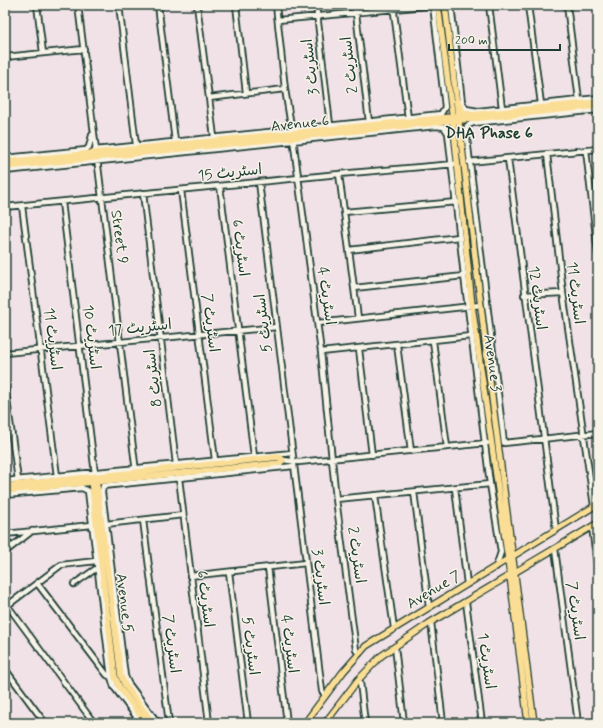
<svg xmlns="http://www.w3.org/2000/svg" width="603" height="728" viewBox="0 0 603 728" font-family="Mynerve,'Playpen Sans Arabic',sans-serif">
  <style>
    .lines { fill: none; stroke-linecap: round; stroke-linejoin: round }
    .minor-casing { stroke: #1f3d34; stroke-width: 8 }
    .major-casing { stroke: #1f3d34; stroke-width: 8 }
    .minor { stroke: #f7f3e8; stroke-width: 4.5 }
    .major { stroke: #fbde96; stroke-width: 5.5 }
    .labels { text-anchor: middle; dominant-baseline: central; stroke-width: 3; stroke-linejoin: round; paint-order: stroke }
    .street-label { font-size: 15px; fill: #1f3d34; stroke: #f7f3e8 }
    .neighbourhood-label { font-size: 16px; font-weight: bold; fill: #1f3d34; stroke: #f7f3e8 }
  </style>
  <rect width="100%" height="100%" fill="#f0e2e6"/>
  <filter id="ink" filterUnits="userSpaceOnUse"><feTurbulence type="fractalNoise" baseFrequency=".025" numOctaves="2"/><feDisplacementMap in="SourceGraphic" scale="8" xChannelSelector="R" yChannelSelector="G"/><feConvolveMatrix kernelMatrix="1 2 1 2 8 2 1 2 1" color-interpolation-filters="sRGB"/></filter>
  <g filter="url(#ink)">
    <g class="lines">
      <g class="minor-casing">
        <path id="minor" d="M37 5 43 53
          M78 5 136 472
          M119 5 136 145
          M158 5 175 141
          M197 5 214 137
          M236 5 246 93
          M276 5 285 89 292 132
          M316 5 330 125
          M355 5 369 122
          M393 5 408 118
          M451 5 462 102 466 109 478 111 598 98
          M489 5 502 108
          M528 5 541 104
          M567 5 579 100
          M78 6 87 5
          M278 20 436 5
          M5 57 84 49
          M209 98 285 89
          M598 110 473 123 467 126 466 130 504 443 598 433
          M293 138 321 352 336 499 356 650 359 654
          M95 150 441 114 445 107 433 5
          M586 150 598 254
          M547 154 563 293 594 506
          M5 158 86 150 89 147 92 135
          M508 159 556 530
          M469 162 598 149
          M5 171 436 126 444 127 448 133 464 276 490 484 501 552 496 567
          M339 174 358 318
          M259 182 322 691 325 695
          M220 186 254 456
          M181 190 215 460
          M143 193 176 464
          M62 202 95 474
          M22 206 57 476
          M5 207 339 174 455 164
          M344 212 457 202
          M349 250 459 237
          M354 288 464 276
          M524 295 563 293
          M318 323 481 305
          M433 341 447 447
          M397 345 411 451
          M359 349 372 455
          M321 352 471 336
          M5 353 277 327
          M5 385 18 480
          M283 460 299 462 487 443
          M179 478 209 723
          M5 481 292 453
          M455 488 467 584
          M414 492 429 607
          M5 495 82 488 88 491 111 677
          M375 496 394 628
          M336 499 490 484
          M143 520 169 723
          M106 524 183 515
          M592 527 598 572
          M5 534 92 525
          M5 539 11 547
          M555 549 578 723
          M5 552 32 531
          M268 567 287 723
          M229 572 248 723
          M190 576 306 563
          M37 583 107 675 111 677 114 687 141 723
          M74 584 97 568
          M5 602 94 723
          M466 602 482 723
          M8 605 61 565 96 561
          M431 622 443 723
          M395 647 404 723
          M5 669 45 723
          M358 680 360 682 365 723
          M158 723 128 683 125 676 102 492 103 486 294 466"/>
      </g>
      <g class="major-casing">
        <path id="major" d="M438 5 453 121 472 306 508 559 528 723
          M445 5 489 374 534 723
          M458 102 462 111 470 115
          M5 162 598 102
          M5 167 598 106
          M96 479 121 676 125 685 153 723
          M91 480 115 677 120 688 146 723
          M5 486 279 457 283 460
          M5 491 280 463 283 460
          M305 723 343 672 366 646 598 504
          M325 723 358 680 381 656 431 622 598 523"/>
      </g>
      <use href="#minor" class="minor"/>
      <use href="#major" class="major"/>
    </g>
  </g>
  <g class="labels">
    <g class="street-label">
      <text transform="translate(350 65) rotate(-97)">اسٹریٹ 2</text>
      <text transform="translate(311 67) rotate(-97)">اسٹریٹ 3</text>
      <text transform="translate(300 124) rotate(-6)">Avenue 6</text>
      <text transform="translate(230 173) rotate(-6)">اسٹریٹ 15</text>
      <text transform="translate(119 237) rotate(82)">Street 9</text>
      <text transform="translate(240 248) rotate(83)">اسٹریٹ 6</text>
      <text transform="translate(575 293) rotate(83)">اسٹریٹ 11</text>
      <text transform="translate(326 296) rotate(82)">اسٹریٹ 4</text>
      <text transform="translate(537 298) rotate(83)">اسٹریٹ 12</text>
      <text transform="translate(210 323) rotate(83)">اسٹریٹ 7</text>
      <text transform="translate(264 323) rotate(-97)">اسٹریٹ 5</text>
      <text transform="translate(140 328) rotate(-6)">اسٹریٹ 17</text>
      <text transform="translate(91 337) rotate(83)">اسٹریٹ 10</text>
      <text transform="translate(52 339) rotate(83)">اسٹریٹ 11</text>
      <text transform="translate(492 363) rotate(82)">Avenue 3</text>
      <text transform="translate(154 378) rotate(-97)">اسٹریٹ 8</text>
      <text transform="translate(356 555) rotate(82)">اسٹریٹ 2</text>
      <text transform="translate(320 577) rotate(83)">اسٹریٹ 3</text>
      <text transform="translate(434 590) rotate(-31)">Avenue 7</text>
      <text transform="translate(205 599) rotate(83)">اسٹریٹ 6</text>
      <text transform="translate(124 603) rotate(83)">Avenue 5</text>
      <text transform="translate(575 611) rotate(82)">اسٹریٹ 7</text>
      <text transform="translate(171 644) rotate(83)">اسٹریٹ 7</text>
      <text transform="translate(289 644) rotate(83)">اسٹریٹ 4</text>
      <text transform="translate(250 646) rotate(83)">اسٹریٹ 5</text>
      <text transform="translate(486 661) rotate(82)">اسٹریٹ 1</text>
    </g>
    <g class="neighbourhood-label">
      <text x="489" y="133">DHA Phase 6</text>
    </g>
  </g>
  <rect width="603" height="728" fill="none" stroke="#f7f3e8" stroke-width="20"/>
  <rect x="10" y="10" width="583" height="708" fill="none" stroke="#1f3d34" stroke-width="1.5" filter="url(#ink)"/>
  <path d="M449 44v6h111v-6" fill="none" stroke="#1f3d34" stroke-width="2"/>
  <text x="455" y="44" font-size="12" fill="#1f3d34" stroke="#f7f3e8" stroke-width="3" paint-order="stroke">200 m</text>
</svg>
